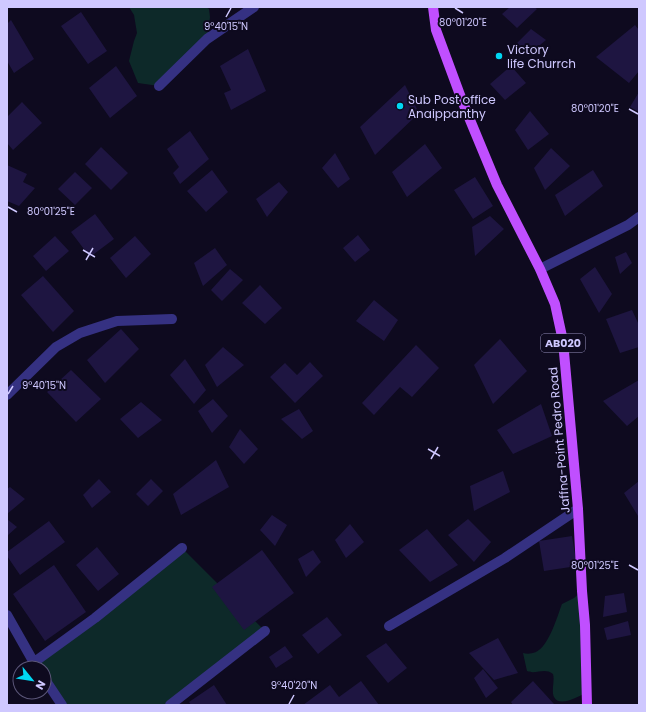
<svg xmlns="http://www.w3.org/2000/svg" width="646" height="712" viewBox="0 0 646 712" font-family="Poppins,sans-serif">
  <style>
    .green { fill: #0d2929 }
    .building { fill: #1e1541 }
    .lines { fill: none; stroke-linecap: round; stroke-linejoin: round }
    .minor { stroke: #353182; stroke-width: 10 }
    .major { stroke: #c04fff; stroke-width: 10 }
    .ticks { fill: none; stroke: #cfc8ff; stroke-width: 1.5 }
    .poi-dot { fill: #00d7f3; stroke: #0e0a1f; stroke-width: 1.5 }
    .labels { text-anchor: middle; dominant-baseline: central; stroke-width: 4; stroke-linejoin: round; paint-order: stroke }
    .shield { fill: #0e0a1f; stroke: #958fbc; stroke-width: 1 }
    .shield-label { font-size: 11px; font-weight: bold; fill: #cfc8ff }
    .poi-label { font-size: 12px; fill: #cfc8ff; stroke: #0e0a1f; text-anchor: start }
    .street-label { font-size: 12px; fill: #cfc8ff; stroke: #0e0a1f }
    .ticks-label { font-size: 10px; text-anchor: middle; fill: #cfc8ff; stroke: #0e0a1f; stroke-width: 4; stroke-linejoin: round; paint-order: stroke }
  </style>
  <rect width="100%" height="100%" fill="#0e0a1f"/>
  <path class="green" d="M129 7H206L209 9 210 17 207 39 159 86 138 83 129 61 134 41 137 33 134 15Z
    M182 548 265 631 170 705H62L44 678V668H37L33 663Z
    M582 591 587 692C580 696 559 708 554 697 551 690 555 681 553 674 544 667 536 675 527 671L523 653C527 654 531 654 536 652 549 646 557 617 562 604L574 598Z"/>
  <path class="building" d="M510 7H534L537 9 517 28 502 14Z
    M81 12 107 51 88 64 61 26Z
    M11 20 34 59 14 73 7 61V24Z
    M635 25 639 30V71L629 83 596 57Z
    M531 29 546 40 528 55 517 43Z
    M248 49 266 91 231 110 224 93 231 90 220 66Z
    M116 66 137 96 110 118 89 88Z
    M511 66 526 83 505 100 490 84Z
    M405 85 419 113 375 155 360 127Z
    M639 92V112L630 107Z
    M22 102 42 123 13 150 7 143V117Z
    M530 111 549 134 528 150 515 130Z
    M190 131 209 159 180 184 173 173 179 167 167 149Z
    M425 144 442 168 407 197 392 172Z
    M101 147 128 173 111 190 85 164Z
    M551 148 570 166 545 190 534 168Z
    M335 153 350 179 338 188 322 168Z
    M7 165 27 174 23 182 35 188 19 206 7 201Z
    M212 170 228 192 206 212 187 191Z
    M593 170 603 186 565 216 555 195Z
    M75 172 92 188 75 205 58 189Z
    M475 177 493 206 473 219 454 190Z
    M279 182 288 192 267 217 256 199Z
    M95 214 114 239 90 257 71 232Z
    M490 216 504 229 475 256 472 227Z
    M358 235 370 250 355 262 343 248Z
    M55 236 69 251 46 271 33 256Z
    M135 236 151 254 126 278 110 258Z
    M215 248 227 265 203 286 194 263Z
    M626 252 632 263 620 274 615 257Z
    M595 267 612 294 599 313 580 279Z
    M230 269 243 280 222 301 211 290Z
    M43 276 74 311 53 332 21 295Z
    M260 285 282 308 265 324 242 303Z
    M374 300 398 320 384 341 356 321Z
    M632 310 639 325V347L620 353 606 319Z
    M121 329 139 349 105 383 87 360Z
    M500 339 527 371 493 404 474 365Z
    M416 345 439 368 412 397 400 387 374 415 362 403Z
    M223 347 244 365 217 387 205 365Z
    M185 359 206 390 194 404 170 375Z
    M310 362 323 376 295 403 270 377 285 363 297 375Z
    M71 370 101 399 76 422 47 392Z
    M639 380V416L627 426 603 401Z
    M213 399 228 416 212 433 198 411Z
    M141 402 162 420 138 438 120 419Z
    M541 404 552 436 513 454 497 430Z
    M299 409 313 431 302 439 281 419Z
    M240 429 258 449 244 464 229 447Z
    M216 460 229 487 181 515 173 494Z
    M503 471 510 492 474 511 470 486Z
    M99 479 111 492 92 508 83 495Z
    M151 479 163 491 148 506 136 494Z
    M639 481V515L638 516 624 493Z
    M10 487 25 499 7 514V489Z
    M272 515 287 525 275 546 260 530Z
    M7 519 17 527 7 536Z
    M468 519 491 542 474 562 448 535Z
    M49 521 65 542 20 575 7 556V552Z
    M350 524 364 542 346 558 335 540Z
    M427 529 458 565 430 582 399 550Z
    M572 536 577 566 544 571 539 541Z
    M97 547 119 574 98 591 76 565Z
    M262 550 294 593 244 630 212 587Z
    M313 550 321 562 306 577 298 559Z
    M54 565 86 612 45 641 13 594Z
    M624 593 627 612 603 617 605 596Z
    M327 617 342 635 318 654 302 635Z
    M628 621 631 635 607 640 604 628Z
    M498 638 518 673 494 680 469 653Z
    M386 643 407 668 388 683 366 656Z
    M285 646 293 657 276 668 269 657Z
    M483 669 498 688 486 698 474 678Z
    M361 681 379 705H303L330 685 339 697Z
    M533 681 554 704 551 705H513L511 702Z
    M214 685 227 705H191L189 702Z"/>
  <g class="lines">
    <path class="minor" d="M159 86 207 39 254 7
      M540 269 628 225 639 217
      M7 395 56 347 80 333 117 321 172 319
      M7 615 37 668
      M389 626 505 558 578 509
      M33 663 95 618 182 548
      M44 678 62 705
      M170 705 265 631"/>
    <path class="major" d="M433 7 436 30 463 103 497 185 540 269 555 304 563 341 578 509 582 591 585 625 587 705"/>
  </g>
  <path class="ticks" d="M455 8 463 13M226 17 231 8M629 109 638 114M8 207 17 212M83 250 95 257M86 260 93 248M8 394 13 386M428 449 440 456M431 459 438 447M629 565 638 570M289 704 294 695"/>
  <g class="poi-dot">
    <circle cx="499" cy="56" r="4"/>
    <circle cx="400" cy="106" r="4"/>
  </g>
  <g class="labels">
    <rect class="shield" x="541" y="334" width="44" height="18" rx="3"/>
    <g class="shield-label">
      <text x="563" y="343">AB020</text>
    </g>
    <g class="poi-label">
      <text x="507" y="49">Victory<tspan x="507" dy="14">life Churrch</tspan></text>
      <text x="408" y="99">Sub Post office<tspan x="408" dy="14">Anaippanthy</tspan></text>
    </g>
    <g class="street-label">
      <text transform="translate(559 440) rotate(-95)">Jaffna-Point Pedro Road</text>
    </g>
  </g>
  <g class="ticks-label">
    <text x="463" y="26">80°01'20"E</text>
    <text x="226" y="30">9°40'15"N</text>
    <text x="595" y="112">80°01'20"E</text>
    <text x="51" y="215">80°01'25"E</text>
    <text x="44" y="389">9°40'15"N</text>
    <text x="595" y="569">80°01'25"E</text>
    <text x="294" y="689">9°40'20"N</text>
  </g>
  <rect width="646" height="712" fill="none" stroke="#cfc8ff" stroke-width="16"/>
  <g transform="translate(32 680) rotate(120)"><circle r="19" fill="#0e0a1f" stroke="#5b5679"/>
  <path d="M0-3L7 15L0 10L-7 15Z" fill="#00d7f3"/>
  <text y="-6" font-size="11" font-weight="bold" text-anchor="middle" fill="#cfc8ff">N</text>
  </g>
</svg>
